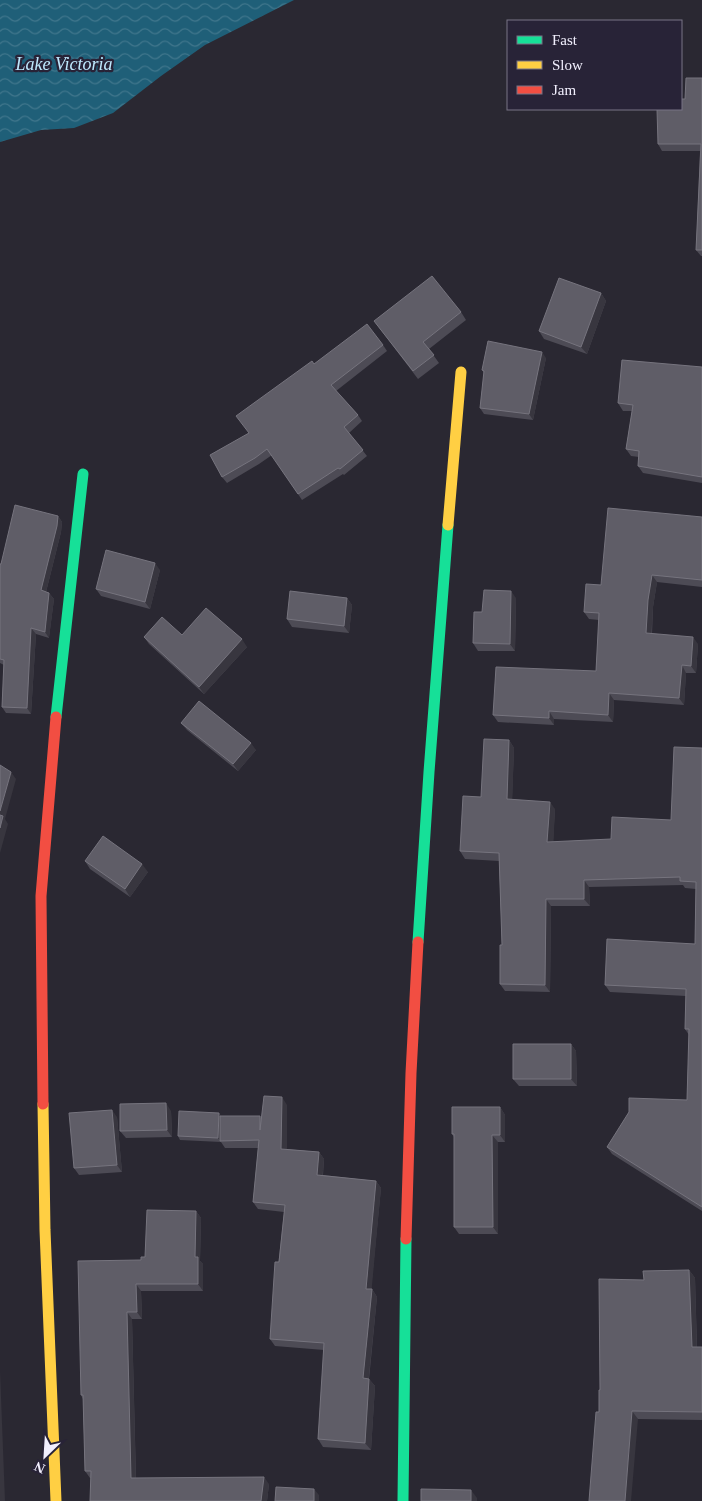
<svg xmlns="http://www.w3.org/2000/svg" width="702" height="1501" viewBox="0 0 702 1501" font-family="Georgia,serif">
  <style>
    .water { fill: url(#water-waves) }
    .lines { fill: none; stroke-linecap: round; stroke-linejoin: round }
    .fast { stroke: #16e098; stroke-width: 11 }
    .slow { stroke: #ffcf43; stroke-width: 11 }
    .jam { stroke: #f24e42; stroke-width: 11 }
    .wall { fill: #4d4b55 }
    .shaded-wall { fill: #38363f }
    .building { fill: #5f5d67; stroke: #76747e }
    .labels { text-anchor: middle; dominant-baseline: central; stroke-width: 4.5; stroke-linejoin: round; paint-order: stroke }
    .water-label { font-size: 18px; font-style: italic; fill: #bee8fd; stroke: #282337 }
  </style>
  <defs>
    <pattern id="water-waves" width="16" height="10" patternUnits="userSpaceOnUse" patternTransform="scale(1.25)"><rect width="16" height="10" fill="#1f5f78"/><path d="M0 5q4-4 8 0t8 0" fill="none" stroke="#40768c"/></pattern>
  </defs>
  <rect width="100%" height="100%" fill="#2a2832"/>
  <path class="water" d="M0 0H294L205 45 161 76 113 113 74 128 41 130 0 142Z"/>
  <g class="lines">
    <path class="fast" d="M56 717 83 474
      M418 942 429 772 448 525
      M403 1501 406 1239"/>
    <path class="slow" d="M448 525 461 372
      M43 1104 45 1230 56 1501"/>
    <path class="jam" d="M43 1104 41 896 56 717
      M406 1239 411 1073 418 942"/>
  </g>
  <path class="wall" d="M702 78V256H701L696 250 700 151H662L658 144 685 99Z
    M601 293 606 301 587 354 544 339 539 331Z
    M461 312 466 320 429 349 439 363 418 379 374 321Z
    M383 345 387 351 336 391 358 415 362 421 349 433 367 456 344 475 343 474 302 500 272 455 259 464 227 483 222 477 249 433 314 364Z
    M546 358 533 420 484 414 480 408 484 373 482 370Z
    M702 367V483L643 473 638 466 639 457 631 456 626 449 632 411H623L618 403Z
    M58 516 62 522 61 532 46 592 49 593 54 599 49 637V638L36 634 31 714 6 713 2 707 4 665 0 663V564H1Z
    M702 517V587L657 582 653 607 652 634 698 644 696 673H686L684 705 614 700 613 722 554 719V725L498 722 493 715 596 671 599 620 589 619 584 612 601 585Z
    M160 570 150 609 101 596 96 589Z
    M347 598 352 605 349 633 292 627 287 619Z
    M516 598 515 651H478L473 643Z
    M182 635 247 647 204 694 149 644 144 637Z
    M181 723 256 750 238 771 187 730Z
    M509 740 514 748 512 799 555 809 553 842 611 839 671 820 702 748V1211L612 1154 607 1147 687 1100 689 1035 685 1029 686 996 610 992 605 985 695 944 696 889 685 888 683 885 589 887 590 906H551L550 992 505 991 500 984 502 945 499 861 465 859 460 851 481 797Z
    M85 861 148 872 130 897 90 869Z
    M571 1044 576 1051 577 1086H519L513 1079Z
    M287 1105V1149L319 1152 324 1159 323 1175 376 1181 381 1188 371 1289H372L377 1297 369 1379 375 1386 371 1450 323 1447 318 1439 324 1350 275 1346 270 1339 284 1212 258 1209 253 1202 258 1148H225L221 1142 180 1140 178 1136 222 1116H260L261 1118Z
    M500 1107 505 1115V1142H498V1234H459L454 1227V1137L452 1134Z
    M171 1111 172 1137 126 1138 120 1131Z
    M117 1117 122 1172 79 1175 74 1168Z
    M196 1211 201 1218 200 1261 203 1264V1291H141L142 1319H132L136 1478 269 1484 267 1501H90L91 1478H90L85 1471 83 1399 81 1395 141 1260 145 1257Z
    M689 1270 695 1278 697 1347H702V1420L638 1419 599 1412 600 1390 644 1280Z"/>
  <path class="shaded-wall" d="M601 293 606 301 587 354 581 347Z
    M542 352 546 358 533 420 529 414Z
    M58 516 62 522 61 532 45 596 41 590Z
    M155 563 160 570 150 609 145 602Z
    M652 575 657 582 653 607 651 640 646 633 648 600Z
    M511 591 516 598 515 651 510 644Z
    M49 593 54 599 49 638 45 632Z
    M347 598 352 605 349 633 344 626Z
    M31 628 36 634 31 714 27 708Z
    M693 637 698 644 696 673 691 666Z
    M242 639 247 647 204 694 199 687Z
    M682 665 686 673 684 705 679 698Z
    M609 693 614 700 613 722 608 715Z
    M549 711 554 719V725L549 718Z
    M509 740 514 748 512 806 507 799Z
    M251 743 256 750 238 771 233 764Z
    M11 772 16 779 5 819 8 824 0 853V811Z
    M550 802 555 809 553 850 547 842Z
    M142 864 148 872 130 897 125 889Z
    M584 880 589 887 590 906 584 899Z
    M546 899 551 906 550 992 545 985Z
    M571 1044 576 1051 577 1086 571 1079Z
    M282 1097 287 1105V1156L281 1149Z
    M166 1103 171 1111 172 1137 167 1130Z
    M500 1107 505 1115V1142L500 1135Z
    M112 1110 117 1117 122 1172 117 1165Z
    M219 1113 222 1117 220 1141 218 1138Z
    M492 1135 498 1142V1234L493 1227Z
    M319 1152 324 1159 322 1182 317 1175Z
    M376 1181 381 1188 371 1296 366 1289Z
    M196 1211 201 1218 200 1261 203 1264V1291L198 1284 195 1257Z
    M689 1270 695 1278 697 1355 692 1347Z
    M136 1284 141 1291 142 1319 137 1312Z
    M372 1289 377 1297 368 1385 363 1378Z
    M127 1312 132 1319 136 1485 131 1478Z
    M0 1371 5 1501H0Z
    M369 1379 375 1386 371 1450 365 1443Z
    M632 1411 638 1419 631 1501H625Z
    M264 1477 269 1484 267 1501H261Z
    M314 1489 319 1495V1501H314Z
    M471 1490 477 1498V1501H471Z"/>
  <path class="building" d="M686 78H702V250H696L701 144H658L657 109H681V99H685Z
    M432 276 461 312 423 342 434 355 413 371 374 321Z
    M559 278 601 293 581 347 539 331Z
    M367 324 383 345 331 385 358 415 344 427 363 450 340 469 338 468 298 494 267 449 255 458 222 477 210 455 249 433 236 416 312 361 314 364Z
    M488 341 542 352 529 414 480 408 484 371 482 370Z
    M622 360 702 367V477L638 466 639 451 626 449 633 405 618 403Z
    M15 505 58 516 57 526 41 590 49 593 45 631V632L31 628 27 708 2 707 4 660 0 659V564H1Z
    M608 508 702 517V580L652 575 648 600 646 633 693 637 691 666 682 665 679 698 609 693 608 715 549 711V718L493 715 496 667 596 671 599 613 584 612 586 584 601 585Z
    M106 550 155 563 145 602 96 589Z
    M484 590 511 591 510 644 473 643 474 612H482Z
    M290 591 347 598 344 626 287 619Z
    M206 608 242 639 199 687 144 637 162 617 182 635Z
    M199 701 251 743 233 764 181 723Z
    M484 739 509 740 507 799 550 802 547 842 611 839 612 817 671 820 674 747 702 748V1207L607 1147 629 1112V1098L687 1100 689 1029H685L686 989 605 985 607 939 695 944 696 882 680 881V877L584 880V899H546L545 985 500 984V945H502L499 853 460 851 463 796 481 797Z
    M0 765 11 772 0 811Z
    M0 815 3 816 0 828Z
    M103 836 142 864 125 889 85 861Z
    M513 1044H571V1079H513Z
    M264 1096 282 1097 281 1149 319 1152 317 1175 376 1181 366 1289H372L363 1378 369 1379 365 1443 318 1439 324 1343 270 1339 275 1262H279L285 1205 253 1202 259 1140 220 1141V1116H260V1130Z
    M166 1103 167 1130 120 1131V1104Z
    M452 1107H500V1135H492L493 1227H454V1134H452Z
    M112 1110 117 1165 74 1168 69 1113Z
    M179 1111 219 1113 218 1138 178 1136Z
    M147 1210 196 1211 195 1257H198V1284H136L137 1312H127L131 1478 264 1477 261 1501H90L91 1471H85L83 1395H81L78 1261 141 1260V1257H145Z
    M689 1270 692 1347H702V1412L632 1411 625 1501H589L596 1412H599V1390H600L599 1279 644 1280 643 1271Z
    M276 1487 314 1489V1501H275Z
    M421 1489 471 1490V1501H421Z"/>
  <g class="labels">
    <g class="water-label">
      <text x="64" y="64">Lake Victoria</text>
    </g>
  </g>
  <rect x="507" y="20" width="175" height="90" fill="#282337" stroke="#787586"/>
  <rect x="517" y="36" width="25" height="8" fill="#16e098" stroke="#787586"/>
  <text x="552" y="45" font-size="15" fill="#f1effd">Fast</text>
  <rect x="517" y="61" width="25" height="8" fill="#ffcf43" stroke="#787586"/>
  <text x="552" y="70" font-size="15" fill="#f1effd">Slow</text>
  <rect x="517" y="86" width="25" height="8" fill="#f24e42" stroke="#787586"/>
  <text x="552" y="95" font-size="15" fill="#f1effd">Jam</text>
  <g transform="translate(45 1456) rotate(205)" stroke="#282337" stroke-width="4" paint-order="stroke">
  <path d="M0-4L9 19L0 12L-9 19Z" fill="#f1effd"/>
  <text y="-8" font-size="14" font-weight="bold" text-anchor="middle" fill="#f1effd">N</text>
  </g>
</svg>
